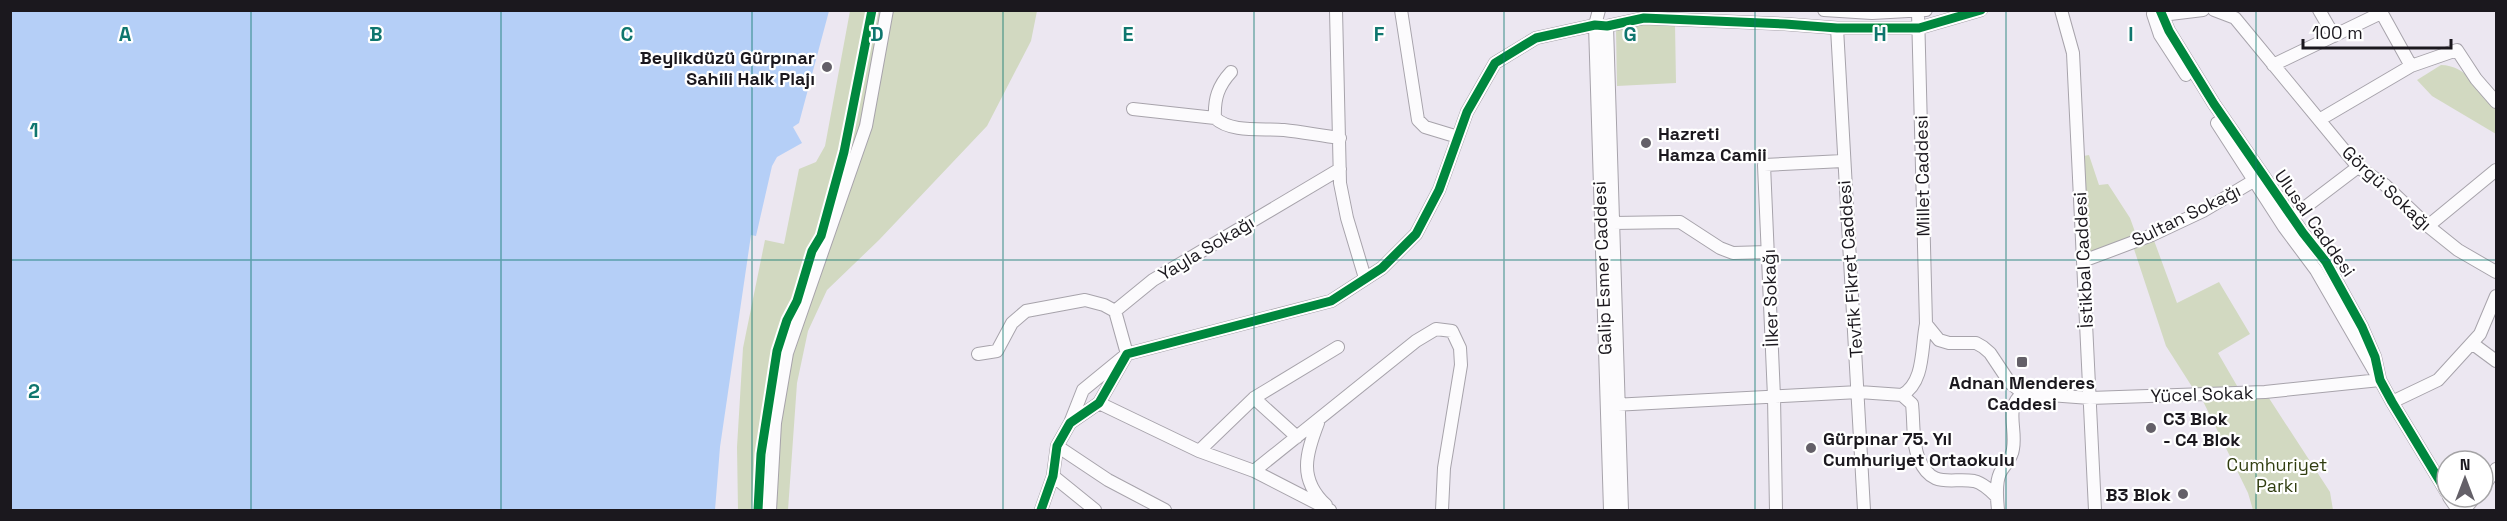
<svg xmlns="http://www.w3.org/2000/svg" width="2507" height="521" viewBox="0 0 2507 521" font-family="'Space Grotesk',sans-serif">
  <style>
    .green { fill: #d2d9c1 }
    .water { fill: #b5cff7 }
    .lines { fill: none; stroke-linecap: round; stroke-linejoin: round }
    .minor-casing { stroke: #a7a3ab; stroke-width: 14 }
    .minor { stroke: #fcfbfd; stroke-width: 12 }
    .cycleway-casing { stroke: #fff; stroke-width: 13 }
    .cycleway { stroke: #00873e; stroke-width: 9 }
    .grid { fill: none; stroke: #0f766e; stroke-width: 1.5; stroke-opacity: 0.55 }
    .poi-dot { fill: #646068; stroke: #fff; stroke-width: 2 }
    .labels { text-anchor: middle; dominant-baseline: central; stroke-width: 4.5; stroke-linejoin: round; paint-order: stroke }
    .poi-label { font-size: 18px; font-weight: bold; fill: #1b181e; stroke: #fff; text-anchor: start }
    .street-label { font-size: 18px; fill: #1b181e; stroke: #fff }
    .park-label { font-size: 18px; fill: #313e10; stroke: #fff }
    .grid-label { font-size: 20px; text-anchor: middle; font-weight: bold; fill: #0f766e; stroke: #fff; stroke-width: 4.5; stroke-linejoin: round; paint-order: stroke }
  </style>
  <rect width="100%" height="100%" fill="#ece7f1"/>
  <path class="green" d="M850 11H1037L1031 41 987 126 879 240 827 290 808 331 797 383 788 510H738L737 447 743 348 765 240 784 244 799 169 816 162 825 146Z
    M1675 24 1676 83 1617 86 1616 30 1635 25Z
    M2441 65C2466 65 2481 91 2496 108V134L2432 96 2417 80Z
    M2089 155 2099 185 2108 184 2130 218 2138 240 2152 235 2177 303 2219 282 2250 334 2218 353 2240 391 2265 392 2330 492 2333 510H2253L2248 493 2199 393H2196L2166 346 2132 243 2087 255 2078 157Z"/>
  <path class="water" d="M10 11H829L799 123 793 127 802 143 777 157 772 166 756 236 751 235 720 447 715 510H11Z"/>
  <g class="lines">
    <g class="minor-casing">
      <path id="minor" d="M1336 10 1340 183 1347 218 1365 278
        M1401 10 1418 120 1425 127 1458 137
        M1599 10 1595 25 1610 510
        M1824 10 1872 13 1926 10
        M2061 10 2073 53 2095 510
        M2160 10 2169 31 2214 104 2303 233 2326 262 2362 327 2375 357 2380 380 2392 402 2447 493
        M2214 10 2235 18 2358 167 2385 185 2428 226 2458 250 2496 272
        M2319 10 2334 36
        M2380 10 2411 66
        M1918 12 1926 324C1921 348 1925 382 1902 395L1912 404C1914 421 1912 444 1919 459 1932 490 1952 477 1974 481 1983 483 1991 491 1997 497
        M2153 14 2160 35 2186 75
        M2155 20 2170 14 2203 10
        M1607 26 1622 510
        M1837 28 1864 510
        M2273 65 2381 13
        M1231 72C1218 86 1214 99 1215 118 1231 133 1263 128 1284 130 1303 132 1322 136 1340 138
        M1133 109 1215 118
        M2319 120 2411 66 2457 50 2476 79 2496 102
        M2217 123 2284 227 2316 270 2376 374
        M2287 221 2358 167
        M1613 223 1680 222 1720 248 1733 253 1768 252
        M2428 226 2496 170
        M2083 261 2152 235 2203 211 2260 177
        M1926 324 1939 340 1949 343H1976L1983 347 1990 353 2010 383 2023 393 2090 398 2265 392 2380 380
        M2473 344 2496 361
        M978 354 997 351 1012 323 1026 311 1085 300 1104 305 1115 311
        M1254 398 1297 437
        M2392 402 2438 380 2480 334 2496 296
        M1099 403 1199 451 1254 471 1330 510
        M1613 405 1859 392 1902 395
        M1070 423 1083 390 1127 354 1115 311 1153 280 1340 169
        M1318 423C1306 454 1298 479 1326 505
        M1057 446 1108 480 1165 510
        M1199 451 1254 398 1338 347
        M1254 471 1416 341 1436 329 1452 331 1460 348 1461 365 1444 468 1442 510
        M1053 476 1095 510
        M2483 487 2496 469
        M2449 497 2458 510
        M770 510 775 423 787 353 866 126 887 10
        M1041 510 1053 476 1057 446 1070 423 1099 403 1127 354 1331 301 1382 268 1416 234 1439 190 1467 112 1495 63 1536 38 1595 25 1607 26 1644 18 1785 24 1837 28H1919L1981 10
        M1776 510 1774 397 1764 165 1843 161
        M1998 510C1997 499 1995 484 2000 473 2004 465 2012 459 2013 449 2017 428 2004 408 2023 393
        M2464 510 2475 497"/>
    </g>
    <use href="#minor" class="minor"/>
    <g class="cycleway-casing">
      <path id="cycleway" d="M2160 10 2169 31 2214 104 2303 233 2326 262 2362 327 2375 357 2380 380 2392 402 2447 493
        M758 510 761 454 777 351 787 320 797 301 812 251 821 236 844 152 872 10
        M1041 510 1053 476 1057 446 1070 423 1099 403 1127 354 1331 301 1382 268 1416 234 1439 190 1467 112 1495 63 1536 38 1595 25 1607 26 1644 18 1785 24 1837 28H1919L1981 10"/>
    </g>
    <use href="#cycleway" class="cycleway"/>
  </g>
  <path class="grid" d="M251 10V510M501 10V510M752 10V510M1003 10V510M1254 10V510M1504 10V510M1755 10V510M2006 10V510M2256 10V510M10 260H2496"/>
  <g class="poi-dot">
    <circle cx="827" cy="67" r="6"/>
    <circle cx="1646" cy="143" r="6"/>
    <rect x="2016" y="356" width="12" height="12" rx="3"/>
    <circle cx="2151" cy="428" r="6"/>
    <circle cx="1811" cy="448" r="6"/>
    <circle cx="2183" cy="494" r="6"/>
  </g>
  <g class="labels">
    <g class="poi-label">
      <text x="815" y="57" text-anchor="end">Beylikdüzü Gürpınar<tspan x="815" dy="21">Sahili Halk Plajı</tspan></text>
      <text x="1658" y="133">Hazreti<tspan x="1658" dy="21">Hamza Camii</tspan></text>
      <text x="2022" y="382" text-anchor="middle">Adnan Menderes<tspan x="2022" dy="21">Caddesi</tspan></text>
      <text x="2163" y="418">C3 Blok<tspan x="2163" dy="21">- C4 Blok</tspan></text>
      <text x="1823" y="438">Gürpınar 75. Yıl<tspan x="1823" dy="21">Cumhuriyet Ortaokulu</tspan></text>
      <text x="2171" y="494" text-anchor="end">B3 Blok</text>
    </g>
    <g class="street-label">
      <text transform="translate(1922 176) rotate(-91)">Millet Caddesi</text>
      <text transform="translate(2387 188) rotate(43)">Görgü Sokağı</text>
      <text transform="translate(2186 215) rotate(-26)">Sultan Sokağı</text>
      <text transform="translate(2315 223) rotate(55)">Ulusal Caddesi</text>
      <text transform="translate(1206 248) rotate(-31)">Yayla Sokağı</text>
      <text transform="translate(2083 260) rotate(-93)">İstikbal Caddesi</text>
      <text transform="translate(1602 268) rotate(-92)">Galip Esmer Caddesi</text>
      <text transform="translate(1850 269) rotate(-94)">Tevfik Fikret Caddesi</text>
      <text transform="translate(1770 298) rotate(-92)">İlker Sokağı</text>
      <text transform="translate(2202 394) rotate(-2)">Yücel Sokak</text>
    </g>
    <g class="park-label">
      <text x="2277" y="464">Cumhuriyet<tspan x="2277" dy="21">Parkı</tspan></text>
    </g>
  </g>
  <g class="grid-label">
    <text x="125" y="41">A</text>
    <text x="376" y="41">B</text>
    <text x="627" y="41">C</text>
    <text x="877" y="41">D</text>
    <text x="1128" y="41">E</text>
    <text x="1379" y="41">F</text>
    <text x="1630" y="41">G</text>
    <text x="1880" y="41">H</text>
    <text x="2131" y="41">I</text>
    <text x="34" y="137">1</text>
    <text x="34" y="398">2</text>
  </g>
  <rect width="2507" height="521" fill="none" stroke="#1b181e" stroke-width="24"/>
  <g transform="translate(2465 479)"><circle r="28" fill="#ffffff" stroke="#a4a3a5" stroke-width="1.5"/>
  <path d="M0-4.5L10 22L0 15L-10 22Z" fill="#646068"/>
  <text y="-9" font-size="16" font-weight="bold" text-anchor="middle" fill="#1b181e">N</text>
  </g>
  <path d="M2303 39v9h148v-9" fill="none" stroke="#1b181e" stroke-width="3"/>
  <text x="2312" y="39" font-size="18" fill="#1b181e" stroke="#ffffff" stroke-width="4.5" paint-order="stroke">100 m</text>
</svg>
